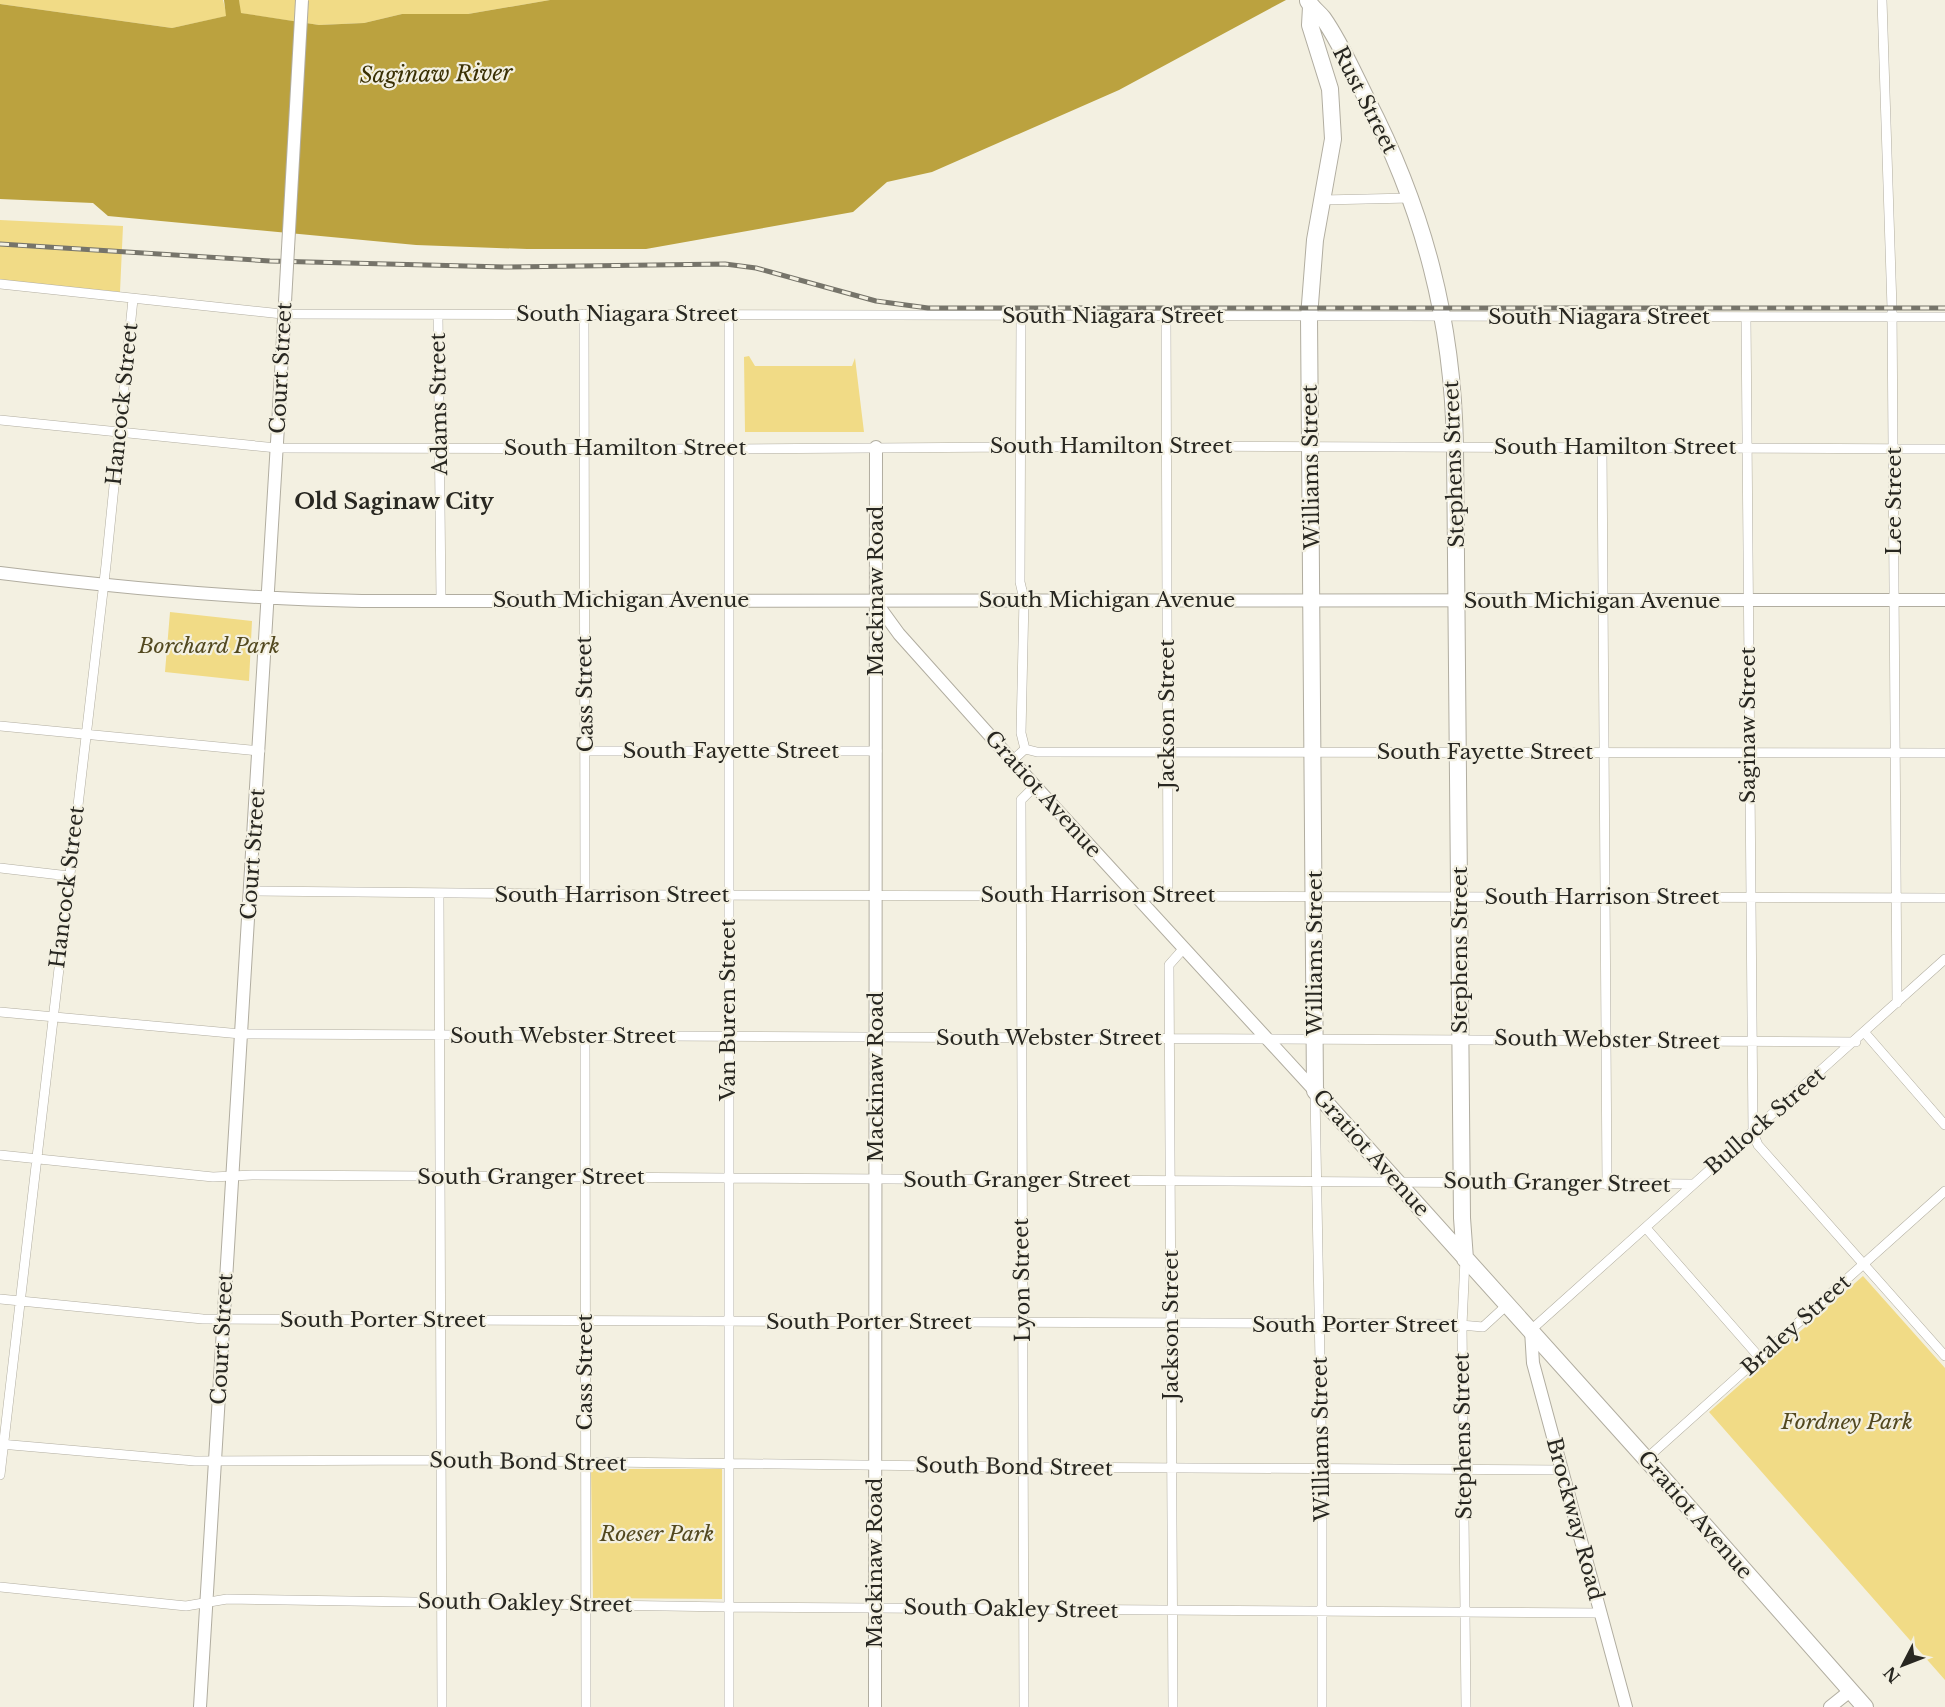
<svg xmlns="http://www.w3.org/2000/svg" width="1945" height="1707" viewBox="0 0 1945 1707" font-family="'Libre Baskerville',serif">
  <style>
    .green { fill: #f1db86 }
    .water { fill: #bba23f }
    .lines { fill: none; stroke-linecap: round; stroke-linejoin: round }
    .street-casing { stroke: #b1ada0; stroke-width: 10 }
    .secondary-casing { stroke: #b1ada0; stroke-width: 14 }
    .highway-casing { stroke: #b1ada0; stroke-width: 18 }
    .street { stroke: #fff; stroke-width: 9 }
    .secondary { stroke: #fff; stroke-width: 12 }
    .highway { stroke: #fff; stroke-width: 16 }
    .rail-casing { stroke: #76746a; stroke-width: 5 }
    .rail { stroke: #f3f0e1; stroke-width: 3; stroke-dasharray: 9; stroke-linecap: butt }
    .secondary-bridge-casing { stroke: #b1ada0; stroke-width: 14; stroke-linecap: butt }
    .secondary-bridge { stroke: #fff; stroke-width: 12 }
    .labels { text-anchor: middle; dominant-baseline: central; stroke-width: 4.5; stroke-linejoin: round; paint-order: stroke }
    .street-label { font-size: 21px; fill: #282721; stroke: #f3f0e1 }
    .park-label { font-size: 21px; font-style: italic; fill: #52481f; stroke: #f3f0e1 }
    .water-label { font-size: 22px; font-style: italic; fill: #3a3004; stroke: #f3f0e1 }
    .neighbourhood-label { font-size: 22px; font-weight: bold; fill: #282721; stroke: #f3f0e1 }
  </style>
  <rect width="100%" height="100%" fill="#f3f0e1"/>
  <path class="green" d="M0 0H223L227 16 172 28 0 4Z
    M239 0H550L468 14H402L364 23 319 25 240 13Z
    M0 220 123 226 120 292 0 280Z
    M749 356 755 366H852L855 358 864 432H745L744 357Z
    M170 612 252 621 249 681 165 672Z
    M1863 1276 1945 1368V1680L1709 1412Z
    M591 1469H722V1599L593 1598Z"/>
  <path class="water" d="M224 0H239L241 13 319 25 364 23 402 14H468L550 0H1286L1119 90 932 172 887 182 853 212 646 249H527L416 245 108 216 93 203 0 199V4L172 28 226 16Z"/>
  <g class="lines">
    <g class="street-casing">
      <path id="street" d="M1882 0 1892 308 1897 1003
        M1323 200 1410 198
        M0 284 282 314 1945 317
        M584 314 585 895
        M729 314V1707
        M438 315 441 600
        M1166 316 1168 895
        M1746 317 1753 1133 1758 1145 1945 1356
        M0 420 277 448 729 449 1167 446 1945 449
        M1602 447 1607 1185
        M0 726 260 751
        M1025 749 1037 752 1945 753
        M585 751H877
        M1013 760 1025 749 1021 733 1024 599 1020 582 1021 317
        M0 868 69 876
        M251 891 672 895 1945 898
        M439 894 442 1707
        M0 1012 241 1034 1856 1042
        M1865 1033 1945 1125
        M585 1037 586 1707
        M1315 1094 1322 1469V1707
        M0 1155 213 1177 252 1175 1693 1184
        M1646 1228 1760 1358
        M1465 1259 1462 1325 1466 1707
        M0 1299 203 1319 1450 1324 1483 1327 1507 1305
        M1531 1330 1945 959
        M0 1444 195 1461 441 1460 1023 1467 1562 1470
        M1646 1459 1945 1191
        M0 1475 106 565 133 299
        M0 1587 186 1606 227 1599 729 1607 1600 1613
        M1024 1707 1021 800 1035 786
        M1173 1707 1169 965 1184 948"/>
    </g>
    <g class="secondary-casing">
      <path id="secondary" d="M0 573C121 588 241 599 362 601L1945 600
        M875 601 899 634 1035 786 1315 1091
        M1531 1330 1533 1363 1626 1707
        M200 1707 278 426
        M875 1707 876 447
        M1830 1707 1850 1691"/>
    </g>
    <g class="highway-casing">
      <path id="highway" d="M1308 1C1312 8 1318 12 1323 18 1340 42 1353 72 1366 98 1424 210 1453 321 1455 447L1462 1218 1465 1259
        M1311 7 1310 25 1330 89 1333 139 1315 240 1309 317 1315 1091 1646 1459 1865 1707"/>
    </g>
    <use href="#street" class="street"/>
    <use href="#secondary" class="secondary"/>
    <use href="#highway" class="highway"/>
    <g class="rail-casing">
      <path id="rail" d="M0 244 270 261 505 267 725 264 756 268 876 301 928 308H1945"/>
    </g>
    <use href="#rail" class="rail"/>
    <g class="secondary-bridge-casing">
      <path id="secondary-bridge" d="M278 426 302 0"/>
    </g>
    <use href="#secondary-bridge" class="secondary-bridge"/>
  </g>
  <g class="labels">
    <g class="street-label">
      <text transform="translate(1365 100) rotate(63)">Rust Street</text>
      <text x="627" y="314">South Niagara Street</text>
      <text x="1113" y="316">South Niagara Street</text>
      <text x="1599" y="317">South Niagara Street</text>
      <text transform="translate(281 368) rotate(-87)">Court Street</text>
      <text transform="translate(122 404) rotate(-84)">Hancock Street</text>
      <text transform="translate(439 404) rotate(-91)">Adams Street</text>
      <text x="1111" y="446">South Hamilton Street</text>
      <text x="1615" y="447">South Hamilton Street</text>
      <text x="625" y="448">South Hamilton Street</text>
      <text transform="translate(1454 464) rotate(-92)">Stephens Street</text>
      <text transform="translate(1311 467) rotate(-91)">Williams Street</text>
      <text transform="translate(1894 501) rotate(-90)">Lee Street</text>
      <text transform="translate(876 591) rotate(-90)">Mackinaw Road</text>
      <text x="621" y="600">South Michigan Avenue</text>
      <text x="1107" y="600">South Michigan Avenue</text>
      <text x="1592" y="601">South Michigan Avenue</text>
      <text transform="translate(585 694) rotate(-91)">Cass Street</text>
      <text transform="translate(1167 714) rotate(-90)">Jackson Street</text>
      <text transform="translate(1748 725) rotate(-90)">Saginaw Street</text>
      <text x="731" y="751">South Fayette Street</text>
      <text x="1485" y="752">South Fayette Street</text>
      <text transform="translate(1043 794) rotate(48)">Gratiot Avenue</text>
      <text transform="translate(253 854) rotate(-86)">Court Street</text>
      <text transform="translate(67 887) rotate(-83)">Hancock Street</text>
      <text x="612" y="895">South Harrison Street</text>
      <text x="1098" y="895">South Harrison Street</text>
      <text x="1602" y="897">South Harrison Street</text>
      <text transform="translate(1460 950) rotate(-90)">Stephens Street</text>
      <text transform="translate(1315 953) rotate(-90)">Williams Street</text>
      <text transform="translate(728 1010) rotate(-90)">Van Buren Street</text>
      <text x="563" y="1036">South Webster Street</text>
      <text x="1049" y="1038">South Webster Street</text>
      <text transform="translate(1607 1040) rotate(1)">South Webster Street</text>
      <text transform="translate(876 1077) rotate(-90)">Mackinaw Road</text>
      <text transform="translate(1765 1121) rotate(-41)">Bullock Street</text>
      <text transform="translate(1371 1153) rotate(48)">Gratiot Avenue</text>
      <text x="531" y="1177">South Granger Street</text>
      <text x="1017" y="1180">South Granger Street</text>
      <text transform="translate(1557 1183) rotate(1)">South Granger Street</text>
      <text transform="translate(1022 1280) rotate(-91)">Lyon Street</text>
      <text x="383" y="1320">South Porter Street</text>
      <text x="869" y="1322">South Porter Street</text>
      <text transform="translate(1171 1325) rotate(-90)">Jackson Street</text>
      <text x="1355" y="1325">South Porter Street</text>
      <text transform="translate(1796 1325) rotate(-42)">Braley Street</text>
      <text transform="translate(222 1339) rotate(-87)">Court Street</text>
      <text transform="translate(585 1372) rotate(-90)">Cass Street</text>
      <text transform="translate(1463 1436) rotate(-91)">Stephens Street</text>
      <text transform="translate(1321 1439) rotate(-91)">Williams Street</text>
      <text transform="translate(528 1462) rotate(1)">South Bond Street</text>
      <text transform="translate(1014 1467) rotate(1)">South Bond Street</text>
      <text transform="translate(1695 1515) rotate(49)">Gratiot Avenue</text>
      <text transform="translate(1575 1519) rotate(75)">Brockway Road</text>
      <text transform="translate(875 1563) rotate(-90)">Mackinaw Road</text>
      <text transform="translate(525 1603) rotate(1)">South Oakley Street</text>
      <text transform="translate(1011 1609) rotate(1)">South Oakley Street</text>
    </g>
    <g class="park-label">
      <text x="209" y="646">Borchard Park</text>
      <text x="1847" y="1422">Fordney Park</text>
      <text x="657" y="1534">Roeser Park</text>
    </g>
    <g class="water-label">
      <text transform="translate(436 74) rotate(-1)">Saginaw River</text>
    </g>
    <g class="neighbourhood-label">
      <text x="394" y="501">Old Saginaw City</text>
    </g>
  </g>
  <g transform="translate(1903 1665) rotate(228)" stroke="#f3f0e1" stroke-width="4.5" paint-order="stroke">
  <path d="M0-4.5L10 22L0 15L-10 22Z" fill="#282721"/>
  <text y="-9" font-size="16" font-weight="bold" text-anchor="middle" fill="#282721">N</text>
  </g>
</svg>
